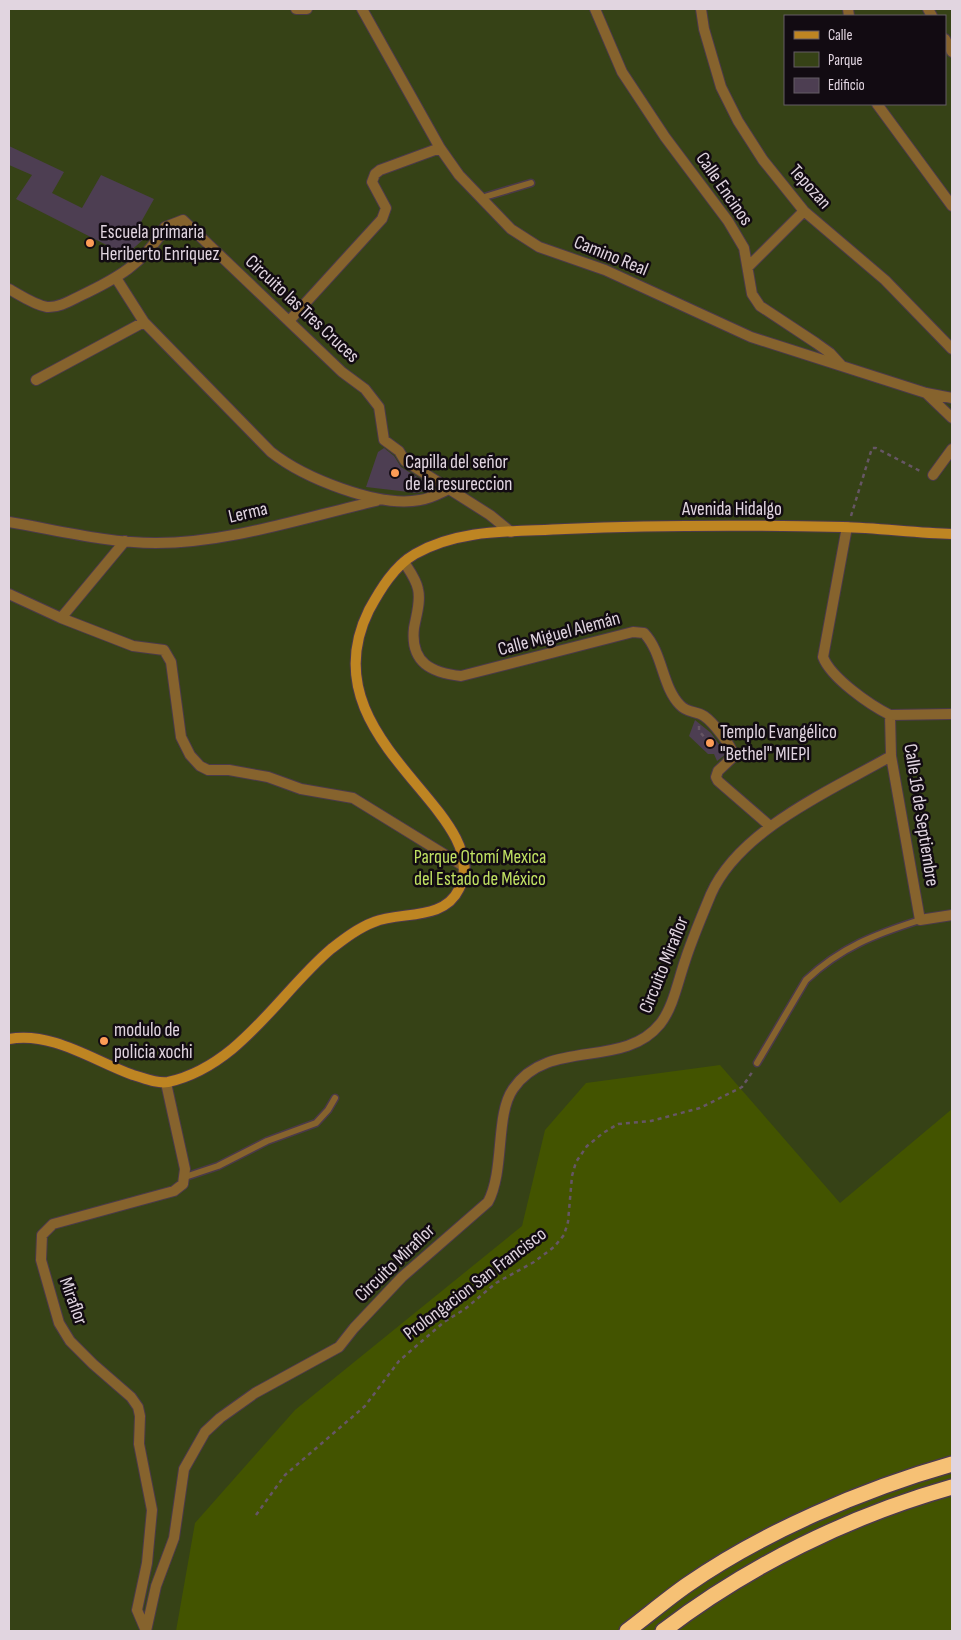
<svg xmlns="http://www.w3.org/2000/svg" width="961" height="1640" viewBox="0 0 961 1640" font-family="'Sofia Sans Condensed',sans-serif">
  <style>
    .green { fill: #364216; fill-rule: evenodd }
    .forest { fill: #435400 }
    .building { fill: #4d3e52 }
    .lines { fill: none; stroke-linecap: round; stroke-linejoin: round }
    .lane-casing { stroke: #4b3a4a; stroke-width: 9 }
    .street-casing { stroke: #4b3a4a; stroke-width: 12 }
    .secondary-casing { stroke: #4b3a4a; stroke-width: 12 }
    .highway-casing { stroke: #4b3a4a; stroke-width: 18 }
    .path { stroke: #665665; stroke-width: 2.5; stroke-dasharray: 4 4; stroke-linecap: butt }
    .lane { stroke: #86632d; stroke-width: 6 }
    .street { stroke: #86632d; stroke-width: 10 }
    .secondary { stroke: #be8522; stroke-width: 10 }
    .highway { stroke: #f6c175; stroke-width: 15 }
    .poi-dot { fill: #fd9c56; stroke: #120b12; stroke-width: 2 }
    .labels { text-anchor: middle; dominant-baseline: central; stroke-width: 5; stroke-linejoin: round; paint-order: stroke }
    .street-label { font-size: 19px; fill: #e1d5e0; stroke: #120b12 }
    .poi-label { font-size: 19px; fill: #e1d5e0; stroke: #120b12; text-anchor: start }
    .park-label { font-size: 19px; fill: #c0e162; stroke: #120b12 }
  </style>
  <rect width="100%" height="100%" fill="#2f1d2e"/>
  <path class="green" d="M9 9H952V1631H9ZM785 16H945V104H785Z"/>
  <path class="forest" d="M720 1065 840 1203 952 1109V1631H176L195 1523 295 1410 522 1226 545 1130 586 1083Z"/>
  <path class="building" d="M9 146 64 172 52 193 82 208 101 175 154 199 136 231 146 237 126 255 16 199 32 175 9 165Z
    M384 448 394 456 401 467 435 488 417 493 366 487 378 452Z
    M695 720 711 733 726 754 717 761 714 754H708L689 736Z"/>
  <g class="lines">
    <g class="lane-casing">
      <path id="lane" d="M481 198 531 183
        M757 1063 806 980C841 947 876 934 920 920
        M185 1177 218 1166 267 1141 316 1123 328 1110 335 1098"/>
    </g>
    <g class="street-casing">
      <path id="street" d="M296 9H307
        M362 9 440 148 459 175 511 229 539 247 605 270 751 337 926 393 952 398
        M595 9 622 72 665 137 728 221 744 248 752 294 760 306 816 343 830 353 841 365
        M701 9 704 29 721 87 738 121 763 160 804 211 885 280 952 349
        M848 9 849 16
        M928 9 932 16
        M945 39 952 52
        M877 104 952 206
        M748 267 804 211
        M116 278 144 322 271 452C304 478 378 508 420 500 430 499 440 493 449 489
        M9 289C20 295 34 305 47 307 58 308 70 301 80 296 116 279 145 263 165 227L183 220 342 372 365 389 379 407 384 440 399 451 405 461 490 515 511 532
        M289 321 382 219 386 208 372 182 375 174 380 170 440 148
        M36 380 144 322
        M927 394 952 418
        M933 475 952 449
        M9 522C57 530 107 543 156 543 229 543 306 517 376 501
        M847 527 823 657C831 678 870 705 890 715L891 756 920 920 952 915
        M404 562C409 570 416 579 418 589 421 602 416 616 414 628 410 663 432 673 461 676L633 632 644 633C663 653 662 687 680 705 687 713 696 711 704 716 713 722 731 745 734 756L718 771 716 777 718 781 770 826
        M9 594 61 618 125 541
        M61 618 133 646 164 650 171 662 181 737 190 755 200 766 208 770H229L268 777 301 789 353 798 465 867
        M890 715 952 714
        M146 1631 156 1586 174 1538 184 1469 205 1432 220 1418 255 1393 339 1347 354 1328 402 1277 488 1202C505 1170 495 1115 513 1089 548 1037 623 1070 660 1024 673 1008 678 981 685 961 692 939 702 916 711 894 740 829 832 790 891 756
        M146 1631 137 1610 147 1563 152 1510 139 1444 140 1416 138 1407 131 1397 93 1364 70 1341 59 1323 41 1260 42 1235 53 1224 174 1191 183 1184 185 1169 166 1083"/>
    </g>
    <g class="secondary-casing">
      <path id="secondary" d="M9 1039C52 1031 94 1061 133 1075 144 1078 157 1084 168 1082 240 1066 279 993 331 949 344 939 358 928 374 922 401 911 444 921 459 889 497 811 304 741 369 610 380 590 394 566 415 554 460 528 514 532 565 529 657 525 750 525 843 527 879 528 916 533 952 534"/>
    </g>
    <g class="highway-casing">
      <path id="highway" d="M627 1631C647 1616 667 1599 687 1585 763 1532 864 1489 952 1464
        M663 1631C748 1566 849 1516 952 1487"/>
    </g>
    <path class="path" d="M851 516 872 448H876L922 472
      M699 726V731L706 739
      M256 1515 285 1475 365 1406 399 1361 444 1322 465 1309 496 1283 534 1262 554 1247 564 1235 568 1222 572 1176 576 1162 587 1146 603 1133 618 1124 651 1121 700 1108 742 1087 753 1071"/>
    <use href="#lane" class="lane"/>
    <use href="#street" class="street"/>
    <use href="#secondary" class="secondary"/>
    <use href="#highway" class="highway"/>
  </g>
  <g class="poi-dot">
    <circle cx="90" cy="243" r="5"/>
    <circle cx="395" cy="473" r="5"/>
    <circle cx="710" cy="743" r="5"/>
    <circle cx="104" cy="1041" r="5"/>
  </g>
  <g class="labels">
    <g class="street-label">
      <text transform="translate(810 187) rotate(48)">Tepozan</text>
      <text transform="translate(724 189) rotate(55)">Calle Encinos</text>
      <text transform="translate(611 256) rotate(22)">Camino Real</text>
      <text transform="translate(302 309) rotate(43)">Circuito las Tres Cruces</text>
      <text x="732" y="509">Avenida Hidalgo</text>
      <text transform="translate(248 513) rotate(-13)">Lerma</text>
      <text transform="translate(559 634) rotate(-15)">Calle Miguel Alemán</text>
      <text transform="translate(921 815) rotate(81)">Calle 16 de Septiembre</text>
      <text transform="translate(664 965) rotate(-68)">Circuito Miraflor</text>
      <text transform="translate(395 1263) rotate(-44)">Circuito Miraflor</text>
      <text transform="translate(475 1284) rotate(-37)">Prolongacion San Francisco</text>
      <text transform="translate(73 1301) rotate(70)">Miraflor</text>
    </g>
    <g class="poi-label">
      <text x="100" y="232">Escuela primaria<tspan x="100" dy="22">Heriberto Enriquez</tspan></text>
      <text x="405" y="462">Capilla del señor<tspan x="405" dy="22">de la resureccion</tspan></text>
      <text x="720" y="732">Templo Evangélico<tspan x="720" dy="22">"Bethel" MIEPI</tspan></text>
      <text x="114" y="1030">modulo de<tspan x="114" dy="22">policia xochi</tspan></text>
    </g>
    <g class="park-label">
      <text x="480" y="857">Parque Otomí Mexica<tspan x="480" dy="22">del Estado de México</tspan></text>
    </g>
  </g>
  <rect width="961" height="1640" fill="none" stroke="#e1d5e0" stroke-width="20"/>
  <rect x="784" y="15" width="162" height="90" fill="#120b12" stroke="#655c64"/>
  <rect x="794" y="31" width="25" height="8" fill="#be8522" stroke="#655c64"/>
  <text x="828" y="40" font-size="15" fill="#e1d5e0">Calle</text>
  <rect x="794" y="52" width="25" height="15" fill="#364216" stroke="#655c64"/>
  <text x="828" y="65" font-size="15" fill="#e1d5e0">Parque</text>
  <rect x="794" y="78" width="25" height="15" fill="#4d3e52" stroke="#655c64"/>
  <text x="828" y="90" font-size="15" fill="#e1d5e0">Edificio</text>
</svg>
